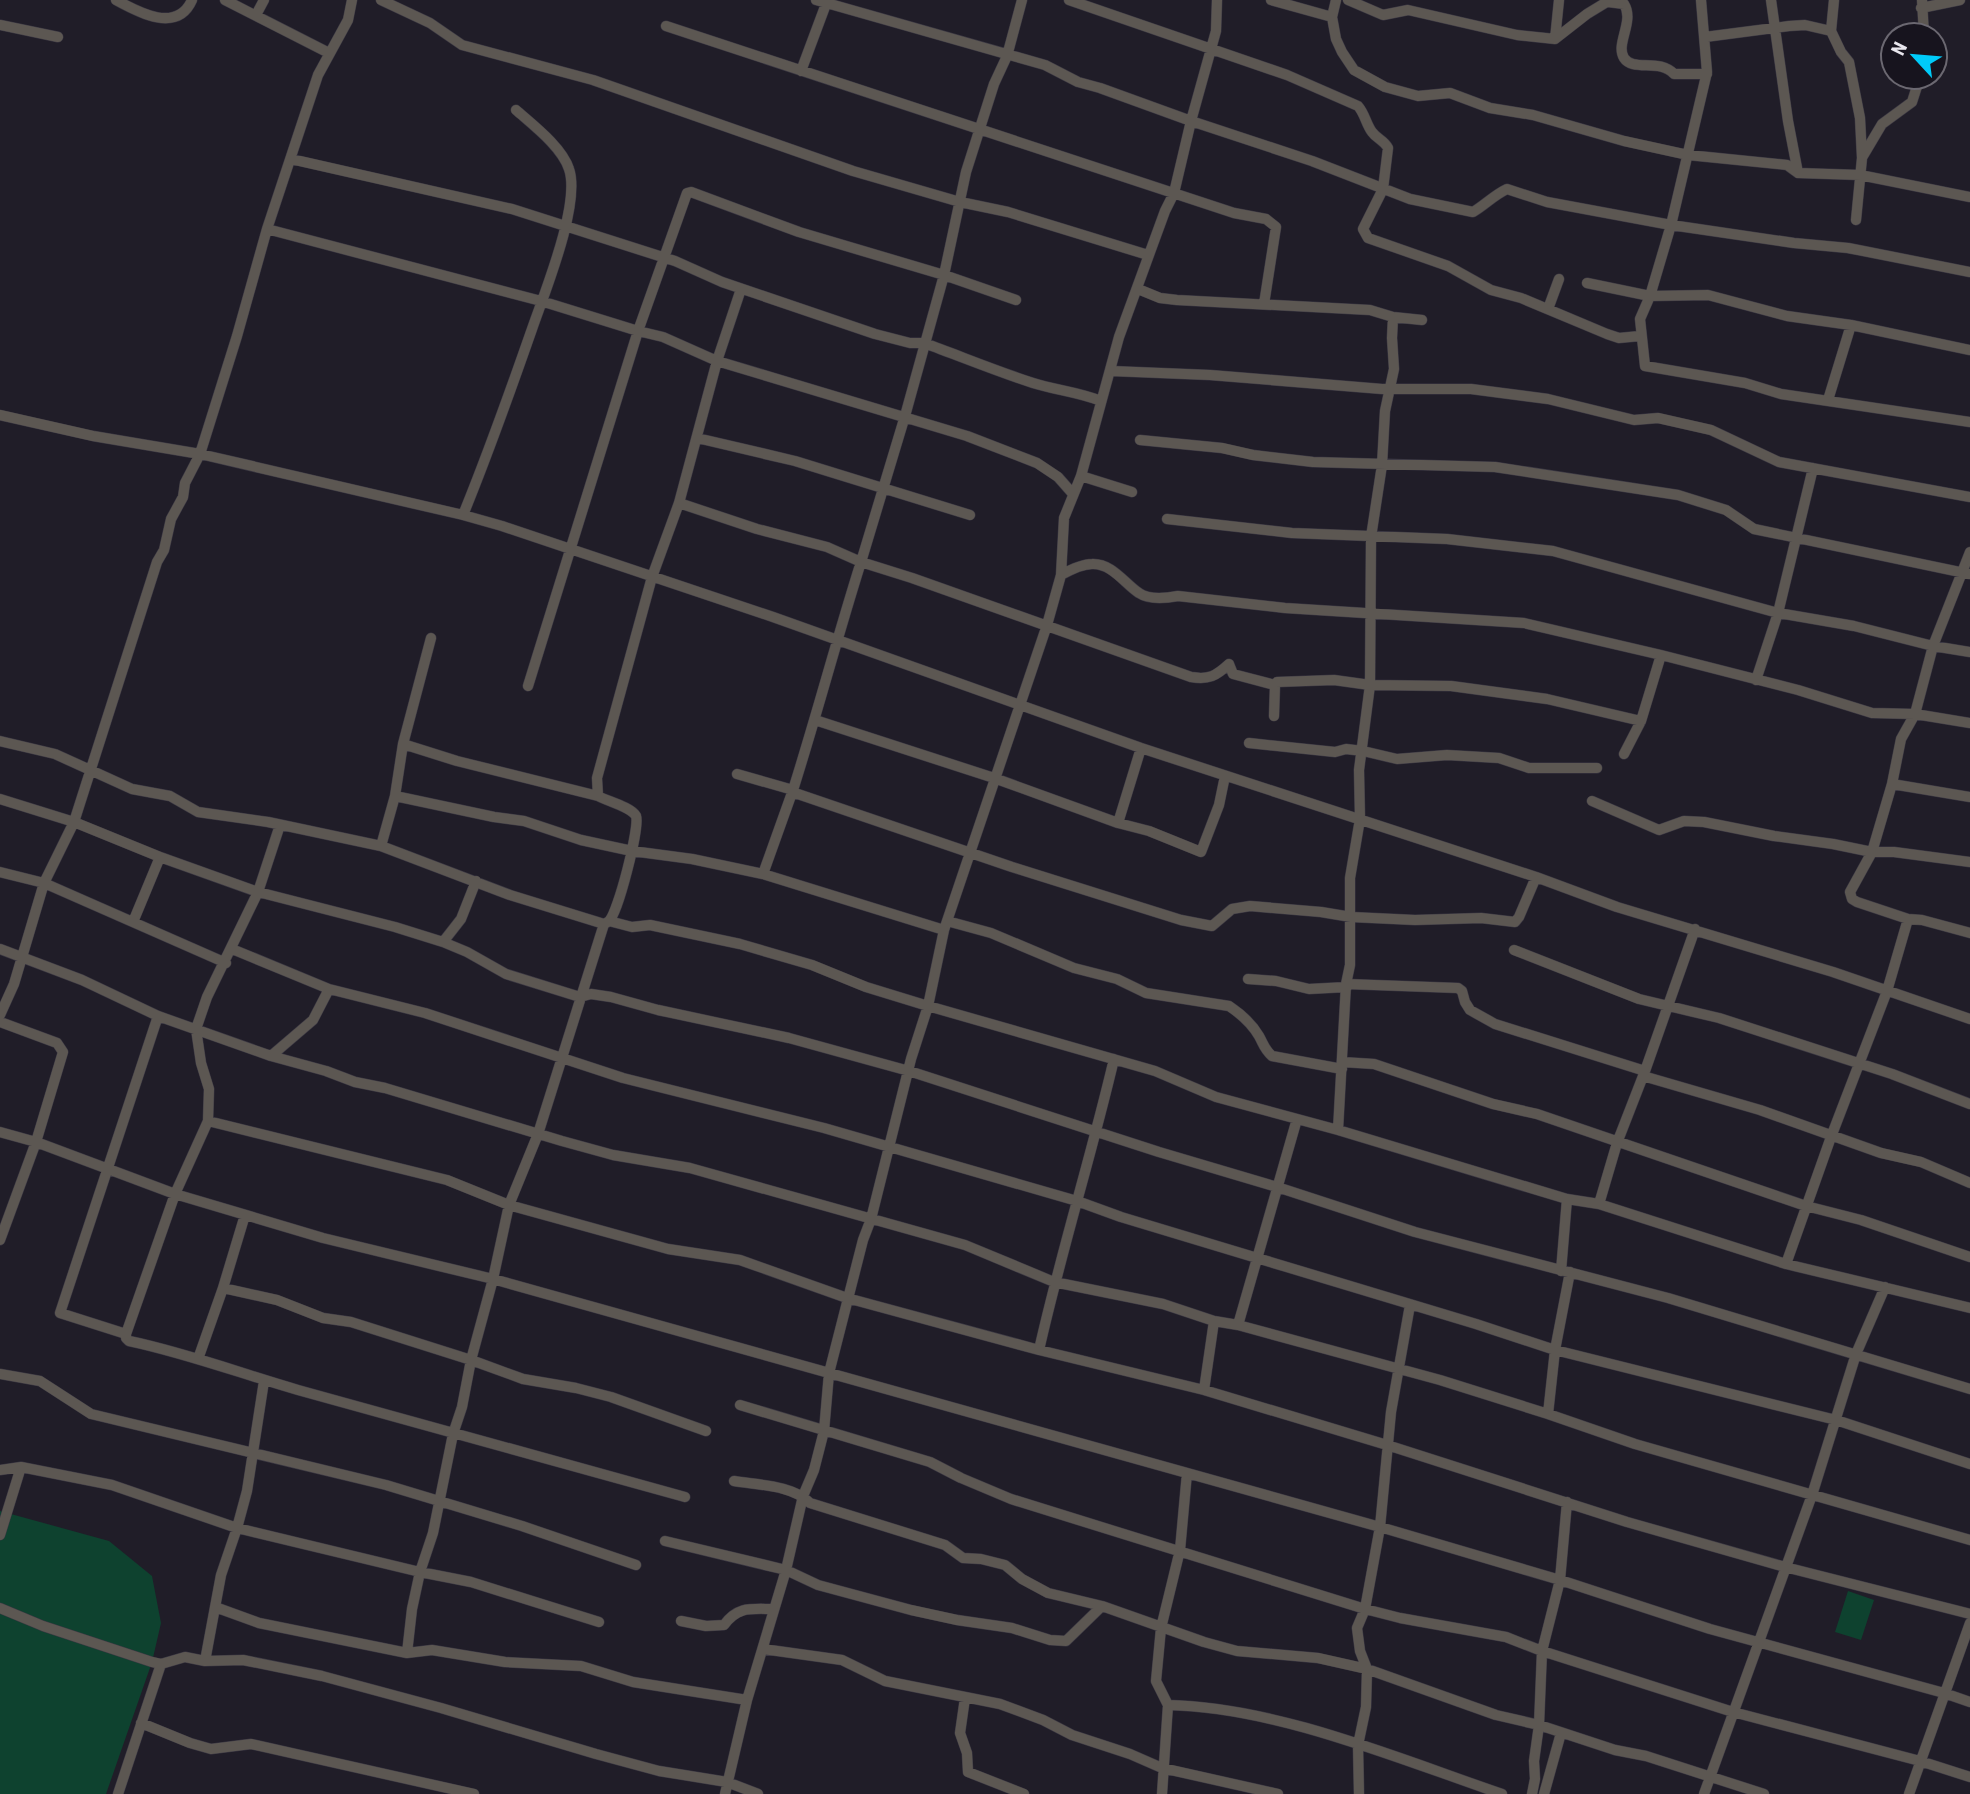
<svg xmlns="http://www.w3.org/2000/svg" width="1970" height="1794" viewBox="0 0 1970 1794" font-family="'Roboto Condensed',sans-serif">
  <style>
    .green { fill: #0e422f }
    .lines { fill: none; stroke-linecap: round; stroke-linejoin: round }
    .street-casing { stroke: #3c3944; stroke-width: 11 }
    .street { stroke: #5c5752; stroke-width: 10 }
  </style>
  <rect width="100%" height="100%" fill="#201d28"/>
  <path class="green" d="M0 1511 109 1541 152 1576 161 1623 152 1662 106 1794H0Z
    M1848 1591 1874 1600 1861 1640 1835 1632Z"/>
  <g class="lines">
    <g class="street-casing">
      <path id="street" d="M116 0C138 12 177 34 192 0
        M225 0 329 53
        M381 0 430 23 462 45 593 80 853 171 960 202 1008 212 1148 255
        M1022 0 1007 56 994 84 966 172 944 275 905 416 861 562 912 578 1191 677C1209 680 1216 676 1229 664L1233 674 1275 685 1274 716
        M1069 0 1287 75 1358 106C1365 114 1366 124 1372 132 1377 139 1384 140 1388 148L1383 189 1363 229 1368 238 1448 266 1491 290 1521 298 1607 334 1619 338 1640 336
        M1217 0 1216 31 1191 121 1312 161 1410 199 1473 212C1485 205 1494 195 1507 189L1547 202 1671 225 1794 243 1848 248 1970 272
        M1271 0 1332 17
        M1336 0 1332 17 1336 39 1342 52 1354 70 1385 87 1418 96 1450 93 1490 108 1533 115 1624 141 1688 155 1787 165 1798 173 1860 175 1970 197
        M1348 0 1383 15 1408 10 1517 35 1555 39 1587 14 1610 0
        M1701 0 1707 72 1671 225 1650 296 1640 319 1645 366 1745 383 1781 394 1970 422
        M1771 0 1788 121 1798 173
        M1834 0 1831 31 1841 52 1849 62 1860 118 1862 158 1856 220
        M1922 0 1924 35
        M1608 2 1624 4C1635 21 1615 44 1624 58 1633 72 1660 58 1674 74H1707
        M1921 8 1960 0
        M256 15 264 0
        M0 25 58 37
        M666 26 1234 213 1266 219 1276 227 1264 304
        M1705 37 1789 26 1805 25 1831 31
        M1555 39 1559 0
        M801 71 826 4
        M1863 156 1882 124 1912 102 1920 77
        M291 159 512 209 675 261 722 282 875 334 910 343H924C960 356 996 371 1033 383 1055 390 1079 392 1101 401
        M267 229 541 301 638 331 663 337 717 361 967 436 1037 463 1058 477 1073 494
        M1587 283 1650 296 1708 295 1787 316 1851 325 1970 350
        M1138 289 1160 298 1177 300 1370 310 1393 317 1392 338 1394 369 1385 411 1382 465 1371 537 1370 685 1359 770 1360 819 1350 878V965L1346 984 1338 1130
        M1548 309 1559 279
        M1393 317 1422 320
        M1111 371 1210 375 1382 389H1471L1548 399 1634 420 1658 418 1711 430 1779 462 1970 497
        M1828 400 1851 325
        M0 415 93 436 200 454 463 515 502 526 773 617 1141 748 1536 877 1617 907 1833 972 1970 1019
        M697 438 795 461 970 515
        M1140 440 1222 448 1253 455 1313 462 1495 467 1678 495 1726 510 1754 529 1970 574
        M1081 476 1132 492
        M679 503 757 529 827 547 861 562C837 638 817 714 793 790
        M463 515C488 454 510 392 532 329 544 294 581 204 569 169 562 147 533 125 516 110
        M1167 519 1292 533 1447 539 1553 551 1778 613 1854 626 1933 646 1970 652
        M1970 552 1933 646 1915 714 1901 739 1892 784 1872 852 1850 892 1852 899 1857 902 1908 919 1922 920 1970 933
        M1061 575C1070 570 1082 564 1092 564 1112 563 1125 584 1139 593 1149 600 1167 598 1178 596L1285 608 1524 623 1661 655 1798 690 1872 713 1915 714 1970 723
        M1756 680 1778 613 1813 468
        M1275 685 1277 682 1334 680 1370 685 1451 686 1547 699 1641 721
        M528 686 638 331 687 193 691 192 799 232 944 275 1016 300
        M815 720 994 778 1118 823 1149 831 1201 852 1219 805 1225 776
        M0 741 55 754 132 789 170 796 198 812 268 822 381 846 510 895 604 924
        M1249 743 1335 752 1346 749 1363 751 1397 759 1447 755 1499 758 1529 768H1597
        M403 744 457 761 598 796
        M1624 754 1641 721 1661 655
        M737 774 793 790 763 874
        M1892 784 1970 797
        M792 792 1012 867 1181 920 1212 926 1232 909 1250 906 1321 912 1351 917 1415 920 1481 918 1515 922 1519 917 1536 877
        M395 796 494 817 524 821 581 840 632 851 692 859 763 874 944 930
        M0 799 74 822 160 857 258 892 395 927 443 942 467 952 506 974 580 997 591 994 611 997 658 1010 789 1038 909 1071 1159 1152 1277 1187 1415 1232 1668 1298 1970 1389
        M1592 801 1659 830 1684 821 1704 822 1774 836 1833 844 1872 852H1894L1970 862
        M1118 823 1141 748
        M381 846 395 796 403 744 431 638
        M0 872 44 883 226 963
        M609 921 632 927 650 925 740 944 812 965 866 987 928 1006 1155 1071 1216 1097 1338 1130 1567 1199 1599 1204 1786 1264 1970 1308
        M947 921 991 933 1074 968 1117 979 1146 993 1229 1006C1241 1014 1252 1024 1259 1036 1264 1045 1264 1049 1272 1056L1342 1069
        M133 922 160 857
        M443 942 461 919 476 881
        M0 949 82 980 158 1016 271 1056 326 1071 355 1082 385 1088 562 1141 613 1155 690 1168 965 1245 1054 1282 1163 1304 1214 1321 1238 1325 1440 1380 1548 1414 1635 1444 1970 1540
        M232 949 329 989 425 1013 623 1078 824 1128 1077 1201 1121 1217 1476 1324 1555 1350 1836 1420 1970 1464
        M1514 950 1639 999 1719 1018 1892 1074 1970 1104
        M1248 979 1276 981 1309 989 1347 987
        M1346 984 1458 988 1462 991 1465 1002 1470 1010 1495 1024 1645 1071
        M0 1015 14 984 44 883 74 822 157 562 164 550 171 519 183 497 185 483 200 454 237 336 267 229 318 75 348 20 352 0
        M158 1016 60 1313 126 1334V1338L129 1341C187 1353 242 1374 298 1390 427 1426 556 1461 685 1497
        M0 1022 57 1043 63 1052 36 1142 0 1240
        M271 1056 313 1020 329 989
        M1342 1062 1374 1064 1493 1104 1537 1114 1806 1206 1861 1220 1970 1257
        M1643 1076 1760 1110 1881 1153 1921 1162 1970 1183
        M208 1121 209 1089 201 1063 196 1029 207 997 258 892 280 825
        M0 1132 36 1142 175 1194 323 1238 493 1279 1380 1527 1560 1580 1710 1629 1944 1693 1970 1702
        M1599 1204 1617 1143 1645 1071 1695 929
        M1786 1264 1831 1137 1887 991 1908 919
        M1561 1271 1567 1199
        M223 1288 277 1300 323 1318 351 1322 471 1360 523 1379 576 1388 611 1397 706 1431
        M1238 1325 1297 1119
        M126 1334 175 1194 208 1121 447 1180 509 1205 668 1249 740 1260 847 1298 1039 1350 1204 1390 1387 1445 1627 1522 1785 1567 1970 1614
        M1039 1350C1061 1252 1091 1157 1114 1059
        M198 1359 223 1288 245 1215
        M0 1374 40 1381 91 1414 386 1485 522 1526 636 1565
        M1204 1390 1214 1321
        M740 1405 930 1462 961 1478 1011 1499 1365 1609 1400 1618 1506 1637 1542 1651 1733 1712 1920 1761 1970 1777
        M1548 1414 1555 1350 1570 1272
        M0 1470 21 1467
        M734 1481C757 1485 793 1485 810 1503L945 1545 963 1558 981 1559 1005 1565 1022 1579 1048 1593 1102 1606 1204 1642 1237 1651 1318 1658 1367 1669 1496 1715 1539 1725 1615 1750 1646 1756 1764 1794
        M0 1535 21 1467 112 1485 237 1528 420 1572 471 1582 599 1622
        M665 1541 786 1570 818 1585 911 1610 957 1620 1012 1628 1050 1640 1066 1641 1102 1606
        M215 1607 259 1623 407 1653 432 1650 505 1662 581 1666 633 1682 747 1700
        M0 1608 43 1626 152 1662 161 1664 185 1657 205 1661 243 1660 322 1676 441 1708 596 1754 659 1771 727 1782 758 1794
        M681 1621 706 1626 724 1625C738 1606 751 1609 773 1609
        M763 1649 842 1660 885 1681 1000 1704 1043 1720 1072 1735 1130 1754 1162 1768 1278 1794
        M407 1653 412 1609 420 1572 433 1533 453 1434 462 1407 471 1360 493 1279 509 1205 538 1134 604 924C605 923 607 923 609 921 618 913 640 827 636 816 631 807 607 801 598 796L597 778 652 577 679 503 717 361 741 289
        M205 1661 221 1575 237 1528 247 1491 264 1381
        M965 1698 960 1733 967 1753 968 1772 1024 1794
        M1168 1705C1277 1707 1399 1759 1502 1794
        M141 1723 190 1743 211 1749 251 1744 474 1794
        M118 1794 161 1664
        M725 1794 747 1700 786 1570 803 1496 814 1470 824 1431 829 1373 863 1240 871 1219 911 1059 928 1006 944 930 1047 625 1061 575 1064 518 1081 476 1119 337 1165 211 1174 193 1191 121 1100 88 1078 82 1045 65 816 0
        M1162 1794 1168 1705 1156 1681 1161 1628 1180 1550 1187 1473
        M1359 1794 1358 1745 1366 1707 1367 1669 1360 1651 1357 1628 1365 1609 1380 1527 1391 1412 1410 1305
        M1532 1794 1535 1779 1534 1761 1539 1725 1542 1651 1560 1580 1567 1502
        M1544 1794 1561 1733
        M1704 1794 1812 1495 1856 1354 1885 1287
        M1909 1794 1970 1623"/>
    </g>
    <use href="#street" class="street"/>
  </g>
  <g transform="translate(1914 56) rotate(296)"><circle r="33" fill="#17141e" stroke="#6b6871" stroke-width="2"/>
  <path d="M0-5L12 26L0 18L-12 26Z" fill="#00cbf9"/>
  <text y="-10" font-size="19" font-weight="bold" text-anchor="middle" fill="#e9e7ee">N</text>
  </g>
</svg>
